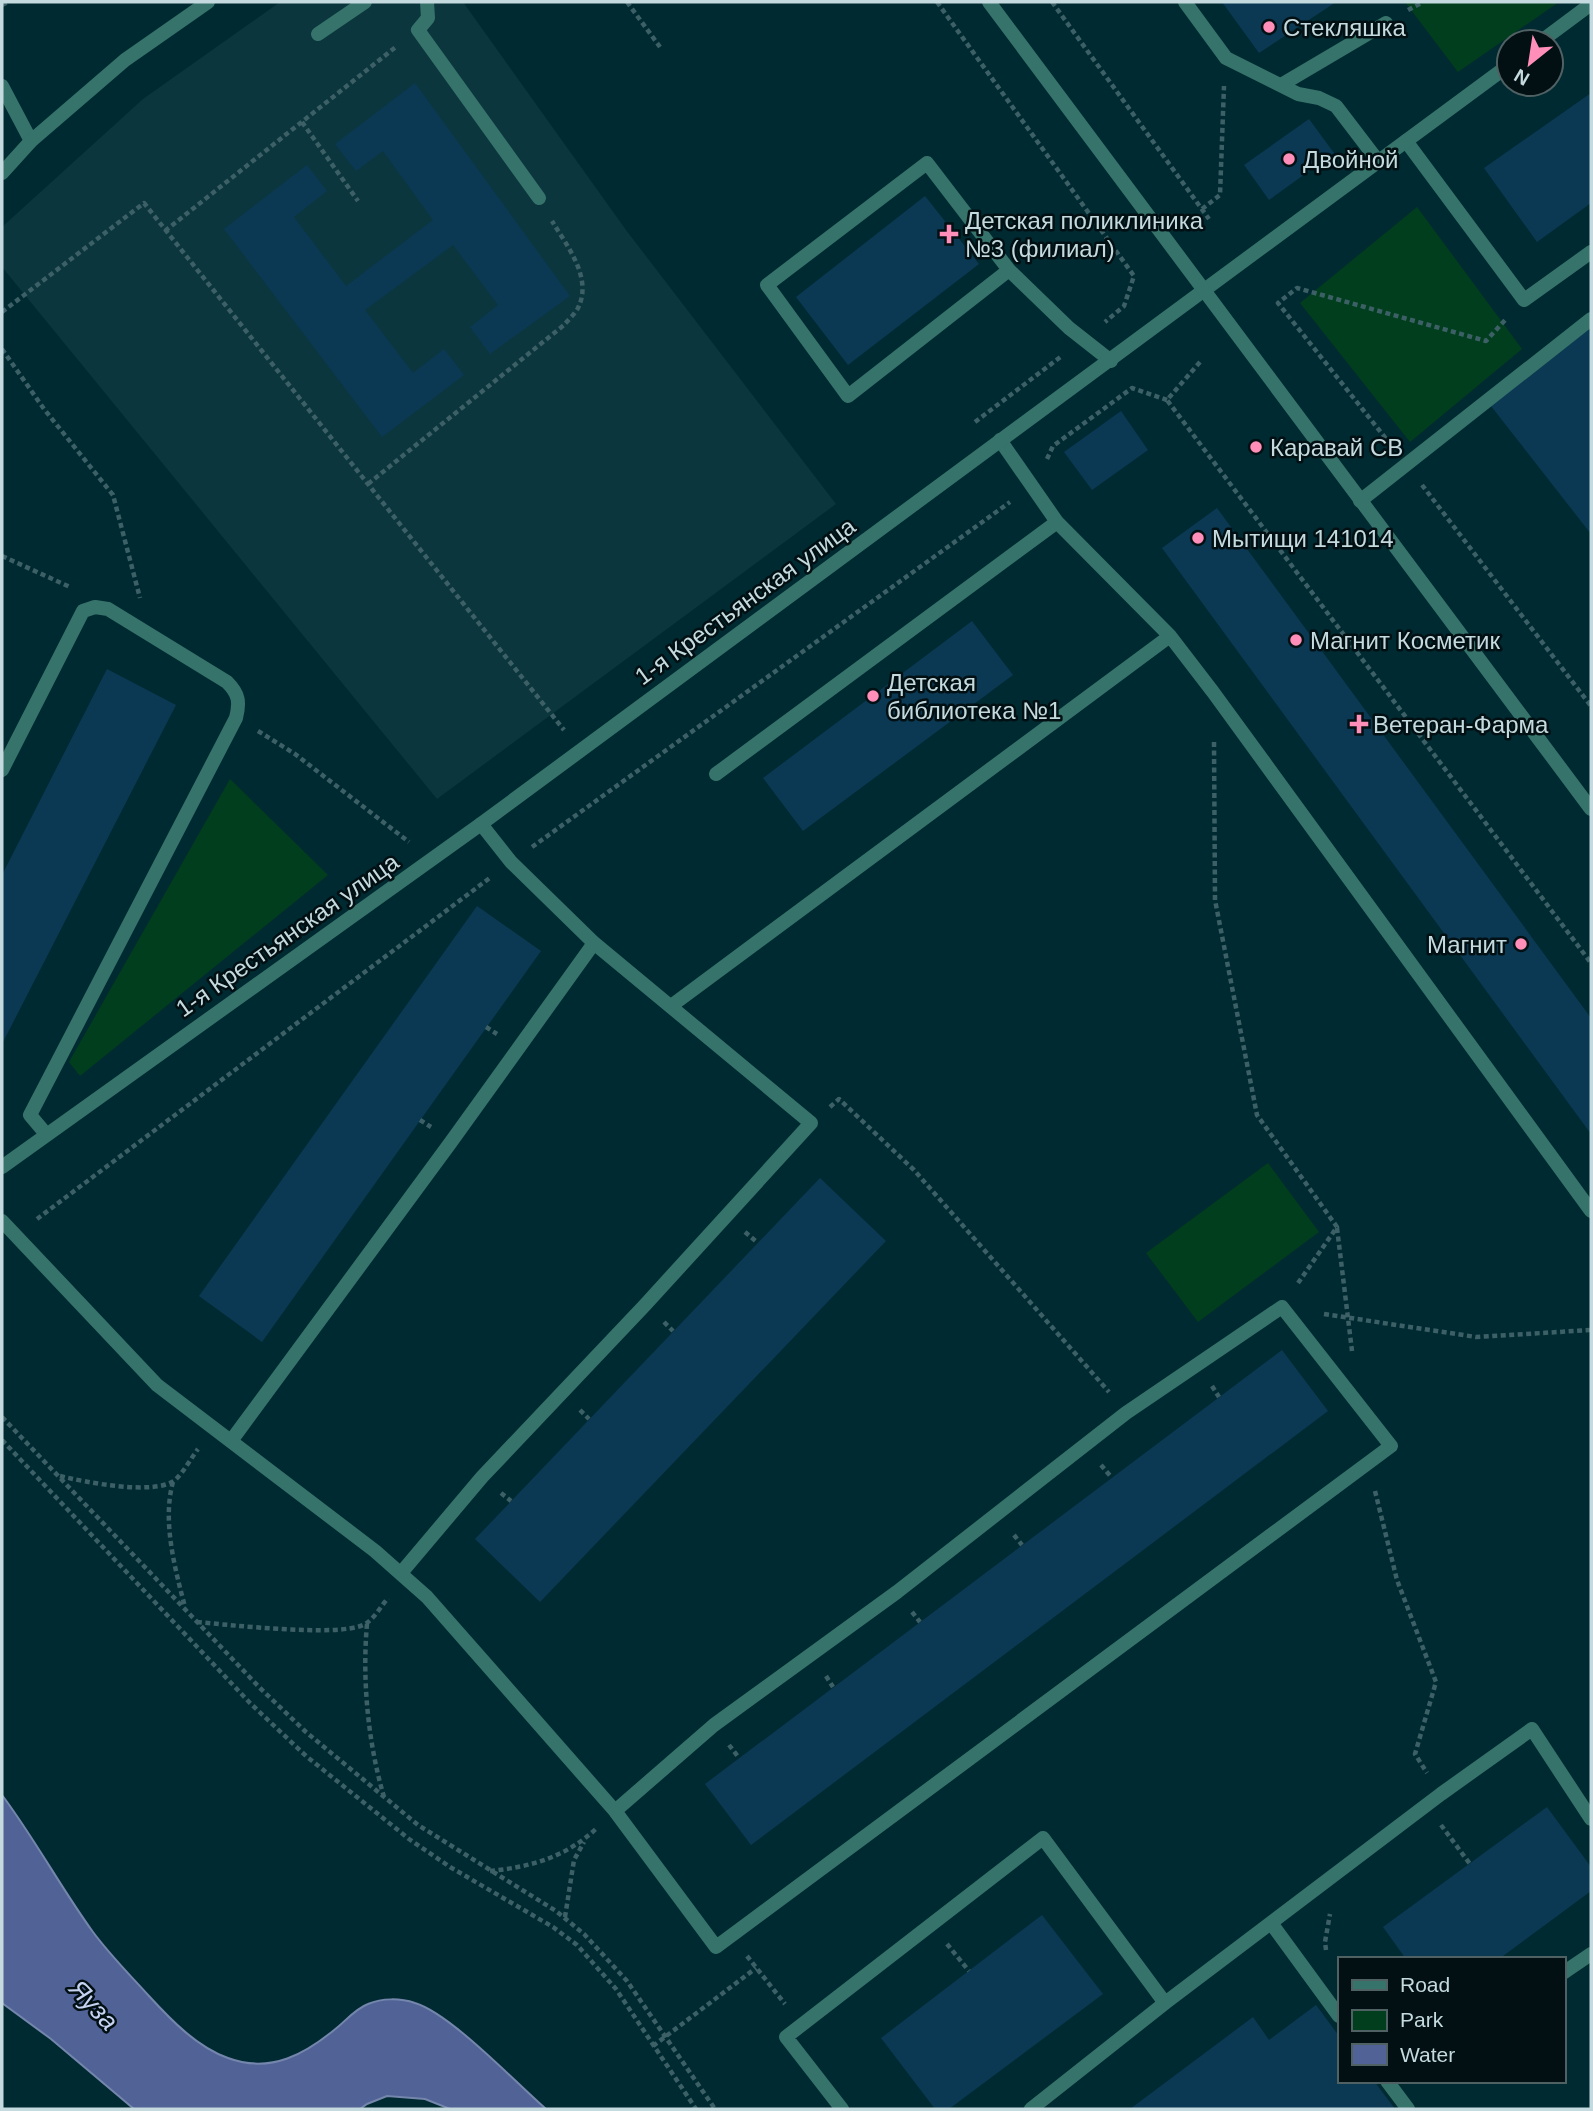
<svg xmlns="http://www.w3.org/2000/svg" width="1593" height="2111" viewBox="0 0 1593 2111" font-family="Helvetica,sans-serif">
  <style>
    .built { fill: #0c363d }
    .green { fill: #003e1e }
    .water { fill: #516296; stroke: #7486ac; stroke-width: 2 }
    .building { fill: #0b3954 }
    .lines { fill: none; stroke-linecap: round; stroke-linejoin: round }
    .path { stroke: #3c6066; stroke-width: 4.5; stroke-dasharray: 5 3.5; stroke-linecap: butt }
    .service { stroke: #36736a; stroke-width: 14 }
    .minor { stroke: #36736a; stroke-width: 14 }
    .tertiary { stroke: #36736a; stroke-width: 14 }
    .poi-dot { fill: #ff8eb9; stroke: #021013; stroke-width: 2.5 }
    .labels { text-anchor: middle; dominant-baseline: central; stroke-width: 5; stroke-linejoin: round; paint-order: stroke }
    .poi-label { font-size: 24px; fill: #c4dade; stroke: #021013; text-anchor: start }
    .street-label { font-size: 24px; fill: #c4dade; stroke: #021013 }
    .water-label { font-size: 26px; font-style: italic; fill: #c7d3f2; stroke: #021013 }
  </style>
  <rect width="100%" height="100%" fill="#002a31"/>
  <path class="built" d="M280 2H463L626 230 836 504 437 799 2 267V227L143 99Z"/>
  <path class="green" d="M1405 2H1559L1458 72Z
    M1417 207 1522 349 1410 442 1300 303Z
    M230 779 328 875 80 1076 69 1062Z
    M1268 1163 1319 1232 1198 1322 1146 1253Z"/>
  <path class="water" d="M2 1795C35 1839 61 1888 93 1932 110 1955 130 1975 149 1996 171 2020 197 2047 228 2058 271 2074 306 2054 339 2026 347 2019 357 2008 368 2004 382 1998 400 1998 415 2003 451 2014 515 2082 546 2109H450L425 2099 387 2096 367 2104 360 2109H134L51 2039 2 2003Z"/>
  <path class="building" d="M1222 2H1336L1259 53Z
    M415 83 570 296 490 354 470 327 498 305 453 245 365 310 413 373 444 349 464 375 382 437 224 229 307 165 327 191 294 217 346 286 433 220 383 151 356 171 335 144Z
    M1591 93V203L1537 242 1484 168Z
    M1309 119 1334 153 1269 200 1244 165Z
    M925 196 979 264 848 365 796 297Z
    M1591 327V534L1491 406Z
    M1121 411 1148 450 1092 490 1064 452Z
    M1217 508 1591 1018V1134L1162 548Z
    M972 621 1013 675 803 831 763 778Z
    M107 669 176 705 2 1044V875Z
    M477 906 541 951 262 1342 199 1296Z
    M820 1178 886 1241 540 1602 475 1539Z
    M1282 1350 1328 1411 751 1845 705 1784Z
    M1547 1807 1591 1867V1891L1499 1959H1406L1383 1927Z
    M1042 1915 1103 1994 949 2109H935L881 2038Z
    M1316 2005 1339 2036V2081H1374L1395 2109H1130L1253 2017 1269 2040Z"/>
  <g class="lines">
    <path class="path" d="M627 2 660 47
      M937 2 1134 276 1124 306 1105 322
      M1052 2 1209 219
      M2 5 8 2
      M1408 10 1423 2
      M302 122 358 201
      M1202 209 1220 195 1224 86
      M165 231 397 46
      M2 312 144 203 564 730
      M2 349 44 409 113 495 140 598
      M1200 362 1167 400 1591 963
      M975 422 1063 355
      M1391 445 1278 303 1297 288 1486 341 1507 318
      M1047 459 1053 446 1132 388 1167 400
      M368 484 564 325C568 320 575 314 578 308 593 278 567 246 552 221
      M1422 485 1591 706
      M2 556 70 587
      M258 731 295 754 409 842
      M1214 742 1215 900 1257 1115 1337 1227 1296 1286
      M532 847 1010 502
      M486 1027 497 1034
      M830 1107 839 1099 914 1170 1109 1392
      M420 1120 431 1127
      M37 1219 491 877
      M1337 1228 1352 1351
      M745 1232 758 1243
      M1324 1314 1476 1337 1591 1330
      M664 1322 673 1331
      M1212 1386 1219 1397
      M580 1410 589 1419
      M2 1417 260 1688 306 1732 418 1825 556 1911 584 1934 627 1981 715 2109
      M2 1440 250 1703 306 1756 409 1839 450 1867 553 1927 577 1945 616 1989 696 2109
      M1101 1465 1112 1478
      M60 1476C84 1482 155 1496 175 1480 184 1472 191 1458 198 1449
      M173 1482C162 1521 175 1569 185 1607
      M1375 1491 1397 1580 1436 1682 1415 1754 1427 1773
      M501 1493 511 1501
      M1014 1535 1022 1545
      M912 1612 920 1622
      M197 1622C231 1625 336 1637 363 1625 373 1621 381 1606 388 1598
      M367 1624C362 1680 368 1743 384 1797
      M826 1676 833 1687
      M729 1745 739 1758
      M1441 1825 1470 1864
      M490 1871C531 1867 566 1857 597 1828
      M565 1917 574 1860 584 1842
      M947 1944 969 1971
      M1326 1950 1325 1942 1330 1914
      M747 1956 785 2004
      M653 2046 756 1968"/>
    <path class="service" d="M427 2 428 18 418 30 539 198
      M1185 2 1226 58 1298 94 1319 98 1336 106 1378 161
      M318 34 365 2
      M1281 85 1386 23
      M2 86 31 141
      M1406 141 1524 300 1591 252
      M1009 270 848 396 767 285 927 163 1009 270 1069 328 1111 361
      M1000 440 1057 522 1170 636 1213 692 1591 1211
      M1360 501 1591 319
      M2 770 83 611 95 607 108 609 227 682C239 694 240 702 236 718L30 1115 46 1134
      M716 774 1057 522
      M671 1006 1170 636
      M2 1221 157 1385 375 1551 427 1597 615 1811 716 1947 1391 1446 1282 1307 1126 1413 897 1592 714 1725 615 1811
      M231 1441 451 1142 594 943 511 862 481 824
      M401 1573 482 1477 645 1305 811 1123 594 943
      M1271 1923 1339 2016
      M1563 1973 1591 1954
      M1387 2081 1408 2109
      M842 2109 786 2037 1043 1838 1165 2003 1441 1794 1532 1729 1591 1819
      M1031 2109 1165 2003"/>
    <path class="minor" d="M1540 42 1591 4
      M2 173 31 141 125 60 208 2
      M2 1167 481 824 1509 65"/>
    <path class="tertiary" d="M989 2 1591 809"/>
  </g>
  <g class="poi-dot">
    <circle cx="1269" cy="27" r="7"/>
    <circle cx="1289" cy="159" r="7"/>
    <path d="M945.5 223.5h7v7h7v7h-7v7h-7v-7h-7v-7h7z"/>
    <circle cx="1256" cy="447" r="7"/>
    <circle cx="1198" cy="538" r="7"/>
    <circle cx="1296" cy="640" r="7"/>
    <circle cx="873" cy="696" r="7"/>
    <path d="M1355.5 713.5h7v7h7v7h-7v7h-7v-7h-7v-7h7z"/>
    <circle cx="1521" cy="944" r="7"/>
  </g>
  <g class="labels">
    <g class="poi-label">
      <text x="1283" y="27">Стекляшка</text>
      <text x="1303" y="159">Двойной</text>
      <text x="965" y="220">Детская поликлиника<tspan x="965" dy="28">№3 (филиал)</tspan></text>
      <text x="1270" y="447">Каравай СВ</text>
      <text x="1212" y="538">Мытищи 141014</text>
      <text x="1310" y="640">Магнит Косметик</text>
      <text x="887" y="682">Детская<tspan x="887" dy="28">библиотека №1</tspan></text>
      <text x="1373" y="724">Ветеран-Фарма</text>
      <text x="1507" y="944" text-anchor="end">Магнит</text>
    </g>
    <g class="street-label">
      <text transform="translate(745 601) rotate(-36)">1-я Крестьянская улица</text>
      <text transform="translate(287 935) rotate(-35)">1-я Крестьянская улица</text>
    </g>
    <g class="water-label">
      <text transform="translate(94 2005) rotate(47)">Яуза</text>
    </g>
  </g>
  <rect width="1593" height="2111" fill="none" stroke="#c4dade" stroke-width="7"/>
  <rect x="1338" y="1957" width="228" height="126" fill="#021013" stroke="#506164" stroke-width="2"/>
  <rect x="1352" y="1980" width="35" height="10" fill="#36736a" stroke="#506164" stroke-width="2"/>
  <text x="1400" y="1992" font-size="21" fill="#c4dade">Road</text>
  <rect x="1352" y="2010" width="35" height="21" fill="#003e1e" stroke="#506164" stroke-width="2"/>
  <text x="1400" y="2027" font-size="21" fill="#c4dade">Park</text>
  <rect x="1352" y="2044" width="35" height="21" fill="#516296" stroke="#506164" stroke-width="2"/>
  <text x="1400" y="2062" font-size="21" fill="#c4dade">Water</text>
  <g transform="translate(1530 63) rotate(210)"><circle r="33" fill="#021013" stroke="#506164" stroke-width="2"/>
  <path d="M0-5L12 26L0 18L-12 26Z" fill="#ff8eb9"/>
  <text y="-10" font-size="19" font-weight="bold" text-anchor="middle" fill="#c4dade">N</text>
  </g>
</svg>
